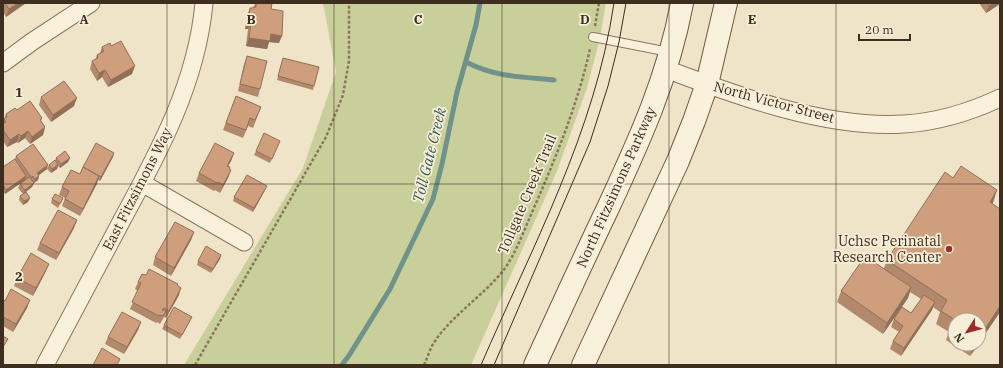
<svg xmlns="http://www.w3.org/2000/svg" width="1003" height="368" viewBox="0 0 1003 368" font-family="'IBM Plex Serif',serif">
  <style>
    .green { fill: #c9cf9b }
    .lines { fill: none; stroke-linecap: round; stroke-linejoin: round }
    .stream { stroke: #6f938a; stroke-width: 5 }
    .lane-casing { stroke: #8d765c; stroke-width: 10 }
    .street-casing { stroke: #8d765c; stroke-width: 19 }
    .secondary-casing { stroke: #6f573f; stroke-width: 24 }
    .path { stroke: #8d765c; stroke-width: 2.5; stroke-dasharray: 3 2; stroke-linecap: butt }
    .lane { stroke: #faf1dc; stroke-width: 8 }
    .street { stroke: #faf1dc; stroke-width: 17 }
    .secondary { stroke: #faf1dc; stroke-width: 22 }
    .tram { stroke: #3d2e20; stroke-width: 1 }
    .wall { fill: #b2896c }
    .shaded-wall { fill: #916f58 }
    .building { fill: #cf9f7d; stroke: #916f58 }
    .grid { fill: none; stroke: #3d2e20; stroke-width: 1; stroke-opacity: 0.55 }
    .poi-dot { fill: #9e2a2b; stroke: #f7eed8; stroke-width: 1.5 }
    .labels { text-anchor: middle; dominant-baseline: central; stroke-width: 3.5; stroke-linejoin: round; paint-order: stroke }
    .street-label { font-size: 14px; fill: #3d2e20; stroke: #f7eed8 }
    .poi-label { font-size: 14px; fill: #3d2e20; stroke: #f7eed8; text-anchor: end }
    .water-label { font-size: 15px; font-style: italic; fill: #2f5d5a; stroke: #f7eed8 }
    .grid-label { font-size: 13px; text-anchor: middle; font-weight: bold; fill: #3d2e20; stroke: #f7eed8; stroke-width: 3.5; stroke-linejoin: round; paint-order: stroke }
  </style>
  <rect width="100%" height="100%" fill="#f0e4c8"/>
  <path class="green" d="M323 3H606L600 38 587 88 573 127 557 171 471 365H184L303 168 336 72Z"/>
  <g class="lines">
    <path class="stream" d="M466 62C495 77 522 77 554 80
      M342 365 350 354 390 289 433 199 442 164 457 92 476 25 480 3"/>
    <g class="lane-casing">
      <path id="lane" d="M593 37 669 52"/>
    </g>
    <g class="street-casing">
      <path id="street" d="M3 63 33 41 91 3
        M666 69C737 96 827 129 904 124 937 122 970 112 1000 98
        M142 183 244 242
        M45 365C71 317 96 268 122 220 159 152 197 82 204 3"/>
    </g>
    <g class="secondary-casing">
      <path id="secondary" d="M535 365C559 313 583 260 608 208 640 139 668 78 682 3
        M583 365 678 161 694 121 707 84 726 3"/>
    </g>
    <path class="path" d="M595 26 599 3
      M195 365 326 137 343 95 349 61V3
      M424 365C427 359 429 352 432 346 447 319 483 296 503 271 515 255 522 235 530 217 554 162 577 107 590 49"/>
    <use href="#lane" class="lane"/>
    <use href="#street" class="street"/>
    <use href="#secondary" class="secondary"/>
    <path class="tram" d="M481 365C532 247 595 132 614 3
      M494 365 590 142 608 86 619 42 626 3"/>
  </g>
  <path class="wall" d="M3 3H26L6 17 3 12Z
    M255 3H272L271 9 279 43 269 42 267 49 246 46 248 29H245L247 15 250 8H253L254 7Z
    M979 3H1000V4L986 13Z
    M111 46 132 74 108 87 102 77 97 81 90 69 92 61 95 60 97 55 100 53 102 47Z
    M247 56 260 89 258 97 238 91 244 64Z
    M283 58 314 86 313 90 277 80Z
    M236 96 261 107 253 128 248 126 243 138 223 130Z
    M41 97 74 106 51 122 39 105Z
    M17 110 42 118 41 121 45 127 43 135 30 144 25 138 18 143 17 142 7 147 3 141V122L6 114Z
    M280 141 270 163 254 155 256 151Z
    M234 153 231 161 228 166 229 169 231 170 228 178 220 193 215 190 214 191 196 181 199 173Z
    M16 156 47 169 39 175V176L38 180 34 183 32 187 26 192 28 202 23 205 19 200 20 196 23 194 18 188 20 184 21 183 5 194 3 191V167L15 159Z
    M113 157 100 181 98 180 80 216 62 206 65 198 59 195 62 187 80 174Z
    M56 158H70L68 162 60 168 58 166 57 169 51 173 47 169 49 165 55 161Z
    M265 190 253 212 233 201 234 197Z
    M63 198 58 208 51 203 52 199Z
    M992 204 1000 312 979 343V320H955V344H979L970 356 946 340 949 332 936 324 940 312 933 307 932 310 901 356 890 349 893 341 899 332 891 327 894 319 911 313 921 299 910 292 908 298 883 334 837 302 841 291 884 268 887 260Z
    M74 228 56 260 37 250 40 243Z
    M194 232 191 240 171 276 153 265 155 257Z
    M221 255 220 259 211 273 197 265 198 261Z
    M46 271 33 296 14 286 17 278Z
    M138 282 177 285 179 295 166 318 164 317 160 324 157 322 156 323 130 309 138 291 135 289Z
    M3 300 27 308 13 332 3 326Z
    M190 321 180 339 162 329 164 325Z
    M141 322 138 330 124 354 105 344 108 337Z"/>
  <path class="shaded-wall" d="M18 3H26L6 17 9 9Z
    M993 3H1000V4L986 13 989 6Z
    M248 22H251L248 29H245Z
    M271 34 282 36 279 43 269 42 267 49 246 46 249 38Z
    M135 66 132 74 108 87 111 80Z
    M105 70 102 77 97 81 99 73Z
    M77 98 74 106 51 122 53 115Z
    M45 127 43 135 30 144 32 137Z
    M28 131 25 138 18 143 21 136Z
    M19 134 17 142 7 147 10 140Z
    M114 153 113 157 100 181 101 177Z
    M234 153 231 161 224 173 227 166Z
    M70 158 68 162 60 168 61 164Z
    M48 165 47 169 36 177 37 173Z
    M58 165 57 169 51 173 52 169Z
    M231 170 228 178 220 193 223 185Z
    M26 176 25 180 5 194 6 190Z
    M39 176 38 180 34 183 35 179Z
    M99 176 97 184 80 216 83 209Z
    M34 183 32 187 23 194 25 190Z
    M267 186 265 190 253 212 254 208Z
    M997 190 993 203 985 215 990 202Z
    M30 198 28 202 23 205 24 201Z
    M77 220 74 228 56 260 59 253Z
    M194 232 191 240 171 276 174 268Z
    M221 255 220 259 211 273 213 269Z
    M49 264 46 271 33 296 36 288Z
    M911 287 908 298 883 334 887 323Z
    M181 288 179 295 166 318 169 311Z
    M30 300 27 308 13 332 16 324Z
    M935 302 932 310 901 356 904 348Z
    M1000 306V312L979 343V338Z
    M141 322 138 330 124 354 127 347Z
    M975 344H979L970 356Z"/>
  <path class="building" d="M5 3H18L9 9Z
    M256 3H272L271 9 283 11 282 36 271 34 270 41 249 38 251 22H248L250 8H253V7H256Z
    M987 3H993L989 6Z
    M121 41 135 66 111 80 105 70 99 73 92 61 98 58 97 55 104 51 102 47 110 43 111 46Z
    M247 56 267 61 260 89 240 84Z
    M283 58 319 67 314 86 278 76Z
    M64 81 77 98 53 115 41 97Z
    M236 96 261 107 255 120 250 118 246 130 226 123Z
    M30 101 42 118 40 120 45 127 32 137 28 131 21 136 19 134 10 140 3 130V123L6 122 4 119 7 117 6 114 15 108 17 110Z
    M264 133 280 141 272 159 256 151Z
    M96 143 114 153 101 177 83 167Z
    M215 143 234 153 227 166 230 167 229 169 231 170 223 185 218 182 217 183 199 173Z
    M33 144 48 165 37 173 39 176 35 179 33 176 32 178 16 156Z
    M65 151 70 158 61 164 56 158Z
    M15 159 26 176 6 190 3 185V167Z
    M55 160 58 165 52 169 49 165Z
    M961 166 997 190 990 202 1000 209V306L979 338V320H955V330L950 327 955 320 941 311 947 300 887 260 945 172 953 178Z
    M83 167 99 176 83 209 65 199 69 191 62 187 71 170 80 174Z
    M247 175 267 186 254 208 234 197Z
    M29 177 34 183 25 190 20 184Z
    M26 192 30 198 24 201 20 196Z
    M55 194 63 198 60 204 52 199Z
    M58 210 77 220 59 253 40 243Z
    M175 222 194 232 174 268 155 257Z
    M206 246 221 255 213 269 198 261Z
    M31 253 49 264 36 288 17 278Z
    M865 256 911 287 887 323 841 291Z
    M149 269 178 284 177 285 181 288 169 311 164 308 162 310 166 311 163 316 160 315 159 316 132 302 141 283 138 282 142 274 146 275Z
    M11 289 30 300 16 324 3 317V300L5 301Z
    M924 295 935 302 904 348 893 341 903 326 894 319 902 307 911 313Z
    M174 307 192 317 182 335 164 325Z
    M122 312 141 322 127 347 108 337Z
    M3 336 8 339 3 347Z
    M102 348 120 359 117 365H93Z"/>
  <path class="grid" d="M167 3V365M334 3V365M502 3V365M669 3V365M836 3V365M3 184H1000"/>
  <circle class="poi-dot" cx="949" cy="249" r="4"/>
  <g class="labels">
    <g class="street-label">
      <text transform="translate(774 102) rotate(15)">North Victor Street</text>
      <text transform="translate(616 187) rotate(-66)">North Fitzsimons Parkway</text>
      <text transform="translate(137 189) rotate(-63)">East Fitzsimons Way</text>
      <text transform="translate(527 194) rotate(-67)">Tollgate Creek Trail</text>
    </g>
    <g class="poi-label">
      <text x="941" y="241">Uchsc Perinatal<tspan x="941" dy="16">Research Center</tspan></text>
    </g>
    <g class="water-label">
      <text transform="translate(429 155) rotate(-76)">Toll Gate Creek</text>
    </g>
  </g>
  <g class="grid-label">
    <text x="84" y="24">A</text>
    <text x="251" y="24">B</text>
    <text x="418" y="24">C</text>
    <text x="585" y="24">D</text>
    <text x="752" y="24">E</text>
    <text x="19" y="97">1</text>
    <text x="19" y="281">2</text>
  </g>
  <rect width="1003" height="368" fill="none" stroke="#3d2e20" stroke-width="8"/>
  <g transform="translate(967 332) rotate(234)"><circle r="19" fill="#f7eed8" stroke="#ada18e"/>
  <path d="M0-3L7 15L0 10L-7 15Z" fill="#9e2a2b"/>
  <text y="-6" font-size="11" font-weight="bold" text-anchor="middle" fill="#3d2e20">N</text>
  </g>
  <path d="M859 34v6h51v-6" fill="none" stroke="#3d2e20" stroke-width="2"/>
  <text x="865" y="34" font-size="12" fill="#3d2e20" stroke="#f7eed8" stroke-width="3" paint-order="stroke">20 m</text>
</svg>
